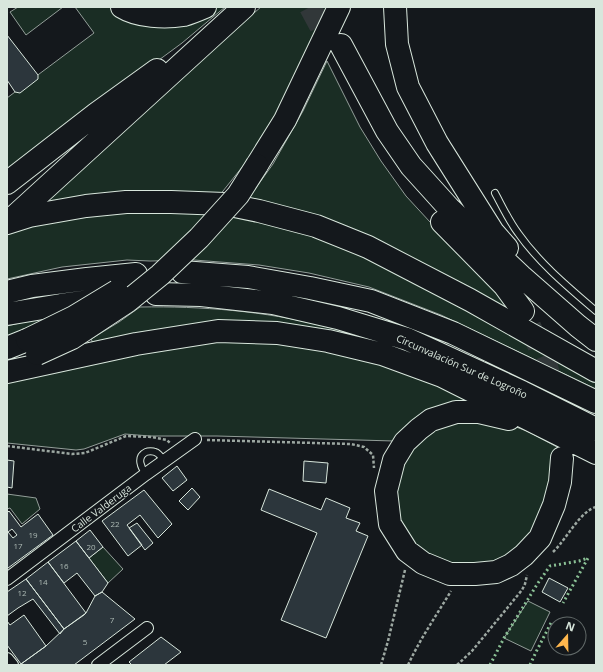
<svg xmlns="http://www.w3.org/2000/svg" width="603" height="672" viewBox="0 0 603 672" font-family="'Open Sans',sans-serif">
  <style>
    .green { fill: #1a2d24; stroke: #939e99 }
    .building { fill: #2c363c; stroke: #d8e6dc; fill-rule: evenodd }
    .lines { fill: none; stroke-linecap: round; stroke-linejoin: round }
    .motorway-tunnel { stroke: #313739; stroke-width: 22; stroke-dasharray: 22 11; stroke-linecap: butt }
    .service-casing { stroke: #d8e6dc; stroke-width: 8 }
    .minor-casing { stroke: #d8e6dc; stroke-width: 14 }
    .motorway-casing { stroke: #d8e6dc; stroke-width: 24 }
    .path { stroke: #9da8a2; stroke-width: 2.5; stroke-dasharray: 3 2; stroke-linecap: butt }
    .service { stroke: #14181c; stroke-width: 6 }
    .minor { stroke: #14181c; stroke-width: 12 }
    .motorway { stroke: #14181c; stroke-width: 22 }
    .motorway-bridge-casing { stroke: #d8e6dc; stroke-width: 24; stroke-linecap: butt }
    .motorway-bridge { stroke: #14181c; stroke-width: 22 }
    .hedge { stroke: #8ac095; stroke-width: 3; stroke-dasharray: 2 3; stroke-linecap: butt }
    .labels { text-anchor: middle; dominant-baseline: central; stroke-width: 3; stroke-linejoin: round; paint-order: stroke }
    .number-label { font-size: 8px; fill: #adbab4 }
    .street-label { font-size: 10px; fill: #d8e6dc; stroke: #14181c }
  </style>
  <rect width="100%" height="100%" fill="#14181c"/>
  <path class="green" d="M18 7H63L26 35 10 12Z
    M75 7H225L182 43 7 172V98L94 33Z
    M261 7H329L287 95 247 161 219 196 35 209 186 71Z
    M327 61 360 127 381 161 406 196 442 235 475 267 515 314 247 200 273 164 303 111Z
    M169 206 236 212 359 249 596 377V389L441 315 369 287 309 273 259 265 194 260 150 261 127 260 62 267 7 279V234L53 219Z
    M140 307C202 306 264 311 324 326 339 330 357 333 370 342L339 334 94 345 91 339 119 322Z
    M66 315 7 340V326L36 319Z
    M246 337 351 351 478 400 394 441 217 436H150L125 434 84 449 76 450 7 443V379L111 356Z
    M451 420 505 423 527 431 557 447 553 475 531 539 499 562 457 567 429 556 414 544 400 519 395 502 399 468 414 442Z
    M7 494 36 498 40 509 22 524 10 508 7 509Z
    M103 547 123 569 108 583 89 558Z
    M528 601 550 612 531 651 504 638Z"/>
  <path class="building" d="M7 35 38 75V79L20 93 15 92 7 80Z
    M7 460 14 461 12 488 7 487Z
    M304 461 328 463 326 483 303 481Z
    M177 466 187 480 173 491 162 478Z
    M192 488 200 497 188 510 179 501Z
    M269 489 321 510 326 498 350 508 346 518 360 523 356 531 368 536 326 638 281 620 317 533 261 510Z
    M144 490 172 524 158 538 140 515 127 525 142 545 128 556 102 521Z
    M9 511 21 527 38 514 53 535 8 568 7 567V513ZM12 529 17 535 13 538 8 532Z
    M137 523 153 543 145 550 129 528Z
    M90 530 103 547 89 558 76 541Z
    M76 541 108 583 102 592 95 596 77 573 64 583 48 562Z
    M48 562 86 613 64 629 26 579Z
    M549 578 568 588 560 602 542 592Z
    M26 579 64 629 60 634 33 599 18 608 7 616V592Z
    M102 592 135 619 74 665H22L21 664 46 646 64 629 84 615 86 613 95 596Z
    M24 615 46 646 21 664 7 645V621L10 625Z
    M161 637 181 652 164 665H132L129 662Z"/>
  <g class="lines">
    <path class="motorway-tunnel" d="M310 7 333 50
      M530 326 547 366 555 402 558 425"/>
    <g class="service-casing">
      <path id="service" d="M495 193C502 206 509 221 518 233 539 263 568 287 596 311
        M146 474C141 468 136 457 146 452 148 451 153 451 155 452 159 453 162 458 164 461"/>
    </g>
    <g class="minor-casing">
      <path id="minor" d="M7 579 146 474 195 439
        M7 659 12 665
        M98 665 147 628"/>
    </g>
    <g class="motorway-casing">
      <path id="motorway" d="M122 7C138 17 165 18 184 15 191 13 198 10 205 7
        M395 7 397 44 408 87 437 143 493 232 507 248
        M341 45 387 131 411 166 449 208 521 276 578 326 596 340
        M257 165 285 120 339 7
        M7 183 96 114 157 70
        M9 220 16 215 244 7
        M442 222 504 285 523 311
        M7 223 29 216 86 206 126 202H171L225 204 259 211 316 226 368 247 470 300 596 371
        M182 272 248 277 310 288 371 301 453 333 596 402
        M7 292 32 286 87 279 136 274
        M156 294 201 295 273 303 338 318 407 339 522 392 596 429
        M7 314 61 305 97 300
        M7 348 27 340
        M7 372 136 344 218 331 277 333 328 341 382 354 442 376 596 453
        M509 419 479 412H456L431 420 419 429 405 442 394 460 386 491 390 524 407 551 423 563 450 574H475L496 572 511 565 524 555 540 538 554 505 560 482 562 458"/>
    </g>
    <path class="path" d="M207 440 351 444 364 447 373 455 374 468
      M7 446 72 454 85 453 126 436 152 437 167 440 170 443
      M553 552C556 549 559 546 561 543 570 532 583 510 596 507
      M381 665 388 641 405 570
      M408 665C420 639 436 616 451 591
      M457 665 472 651 522 590 525 584 527 575"/>
    <use href="#service" class="service"/>
    <use href="#minor" class="minor"/>
    <use href="#motorway" class="motorway"/>
    <g class="motorway-bridge-casing">
      <path id="motorway-bridge" d="M27 340 74 317 117 291
        M37 354 72 338 128 301 160 275 199 238 238 195 257 165"/>
    </g>
    <use href="#motorway-bridge" class="motorway-bridge"/>
    <path class="hedge" d="M490 665 504 638 538 583 550 566 579 561 588 558 563 603
      M530 665 536 652 551 623"/>
  </g>
  <g class="labels">
    <g class="number-label">
      <text x="115" y="523">22</text>
      <text x="33" y="534">19</text>
      <text x="18" y="545">17</text>
      <text x="91" y="546">20</text>
      <text x="64" y="565">16</text>
      <text x="43" y="581">14</text>
      <text x="22" y="592">12</text>
      <text x="112" y="619">7</text>
      <text x="85" y="641">5</text>
    </g>
    <g class="street-label">
      <text transform="translate(462 366) rotate(24)">Circunvalación Sur de Logroño</text>
      <text transform="translate(101 508) rotate(-37)">Calle Valderuga</text>
    </g>
  </g>
  <rect width="603" height="672" fill="none" stroke="#d8e6dc" stroke-width="16"/>
  <g transform="translate(567 636) rotate(20)"><circle r="19" fill="#14181c" stroke="#626a69"/>
  <path d="M0-3L7 15L0 10L-7 15Z" fill="#ffb74d"/>
  <text y="-6" font-size="11" font-weight="bold" text-anchor="middle" fill="#d8e6dc">N</text>
  </g>
</svg>
